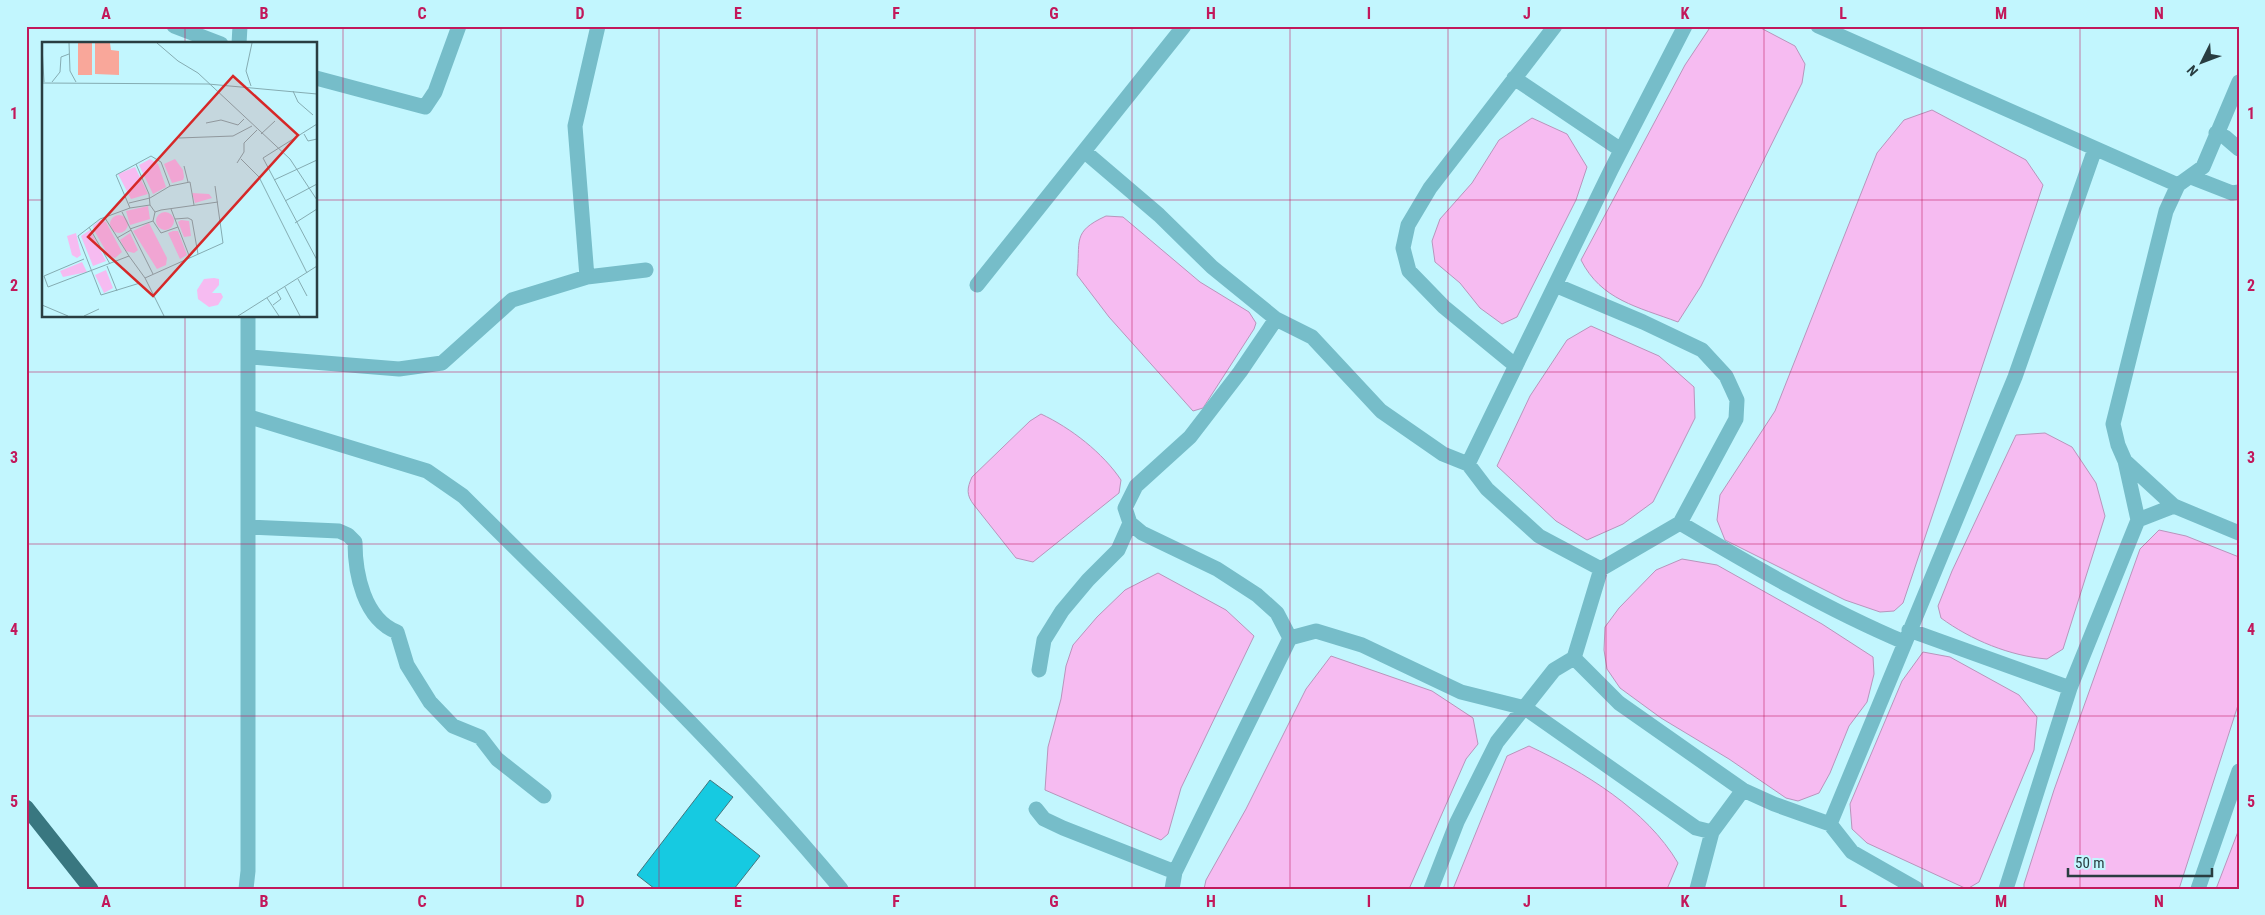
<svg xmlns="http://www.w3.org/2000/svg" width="2265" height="915" viewBox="0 0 2265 915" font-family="'Roboto Condensed',sans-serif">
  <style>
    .water { fill: #f6bbf1; stroke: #b895bc }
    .building { fill: #16cae1; stroke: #44757d }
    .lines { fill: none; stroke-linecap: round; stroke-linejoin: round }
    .minor { stroke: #76bdc9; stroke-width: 15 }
    .highway { stroke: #397780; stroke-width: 15 }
    .grid { fill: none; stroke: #c2185b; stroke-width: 1; stroke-opacity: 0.55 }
    .inset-road { fill: none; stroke: #85acb2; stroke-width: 1 }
    .view { fill: #d62828; fill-opacity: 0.15; stroke: #d62828; stroke-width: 2.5 }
    .inset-edge { fill: none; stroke: #293d41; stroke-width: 2.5 }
    .neatline { fill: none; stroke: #c2185b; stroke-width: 2 }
    .grid-label { font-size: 16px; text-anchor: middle; font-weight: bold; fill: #c2185b }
  </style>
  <rect width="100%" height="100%" fill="#c2f6fe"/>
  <path class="water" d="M1711 26H1757L1795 46 1805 64 1802 83 1701 286 1678 322C1638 307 1601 300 1581 260L1685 65Z
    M1932 110 2026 160 2043 185 1903 603 1894 611 1880 612 1845 600 1725 540 1717 520 1720 495 1775 411 1877 153 1904 120Z
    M1532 118 1567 134 1587 167 1576 200 1517 317 1502 324 1480 308 1460 283 1435 262 1432 241 1440 219 1472 183 1499 140Z
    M1106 216 1123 217 1200 282 1249 312 1256 323 1254 329 1203 408 1193 411 1109 317 1077 275C1081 241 1071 232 1106 216Z
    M1591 326 1659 356 1694 387 1695 418 1653 502 1623 524 1587 540 1556 521 1497 466 1530 396 1567 340Z
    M1041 414C1071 428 1103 453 1121 480L1119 493 1033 562 1016 558 974 505C966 495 967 488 972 477L1030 421Z
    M2045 433 2072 447 2096 483 2105 516 2063 649 2047 659C2010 656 1971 640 1941 618L1938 606 1952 571 2016 435Z
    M2159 530 2186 536 2239 557V702L2179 889H2024V884L2054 790 2140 549Z
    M1682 559 1717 565 1822 624 1873 657 1874 674 1867 702 1849 726 1830 773 1819 793 1798 801 1786 798 1729 759 1661 718 1620 688 1607 669 1604 650 1605 627 1619 608 1656 570Z
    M1158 573 1226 610 1254 636 1181 788 1168 834 1161 840 1045 790 1048 747 1061 699 1066 666 1073 645 1097 617 1125 590Z
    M1923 652 1950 657 2019 695 2037 717 2034 750 1979 882 1967 889 1867 843 1852 829 1850 804 1902 681Z
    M1331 656 1432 691 1473 718 1478 744 1466 759 1409 889H1204L1206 880 1246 809 1306 689Z
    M1529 746C1584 772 1646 809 1678 863L1667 889H1453L1507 756Z
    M2239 829V889H2216Z"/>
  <path class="building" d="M710 780 733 797 715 820 760 856 734 889H655L637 875Z"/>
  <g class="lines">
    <path class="minor" d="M174 26 221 44
      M1818 26 2178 185 2203 167 2239 82
      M239 44 240 26
      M316 78 425 107 435 92 459 26
      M1514 78 1621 150
      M2216 133 2225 137 2239 149
      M1084 151 1159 215 1212 267 1276 319 1312 337 1381 411 1443 454 1468 464 1487 489 1539 536 1601 569 1680 523C1753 566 1826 609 1904 642
      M2191 177 2232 193 2239 192
      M2178 185 2166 211 2113 424 2118 445 2125 461 2174 506 2239 533
      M587 277 575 126 598 26
      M977 285 1184 26
      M1555 285 1643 322 1702 350 1726 376 1737 400 1736 419 1680 523
      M250 357 399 369 442 363 512 300 587 277 646 270
      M1516 366 1444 307 1409 271 1403 248 1408 225 1430 188 1555 26
      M250 417 427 471 463 496C591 624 725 749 841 889
      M1468 464 1611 170 1685 26
      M2138 520 2174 506
      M249 527 339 531 348 535 355 542C355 574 364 619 397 632L407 665 430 702 453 726 480 737 497 759 544 796
      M1601 569 1574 658 1619 703 1743 790 1774 804 1830 824 1852 852 1917 889
      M1909 630 2070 688
      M1290 638 1316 631 1362 645 1461 692 1525 708 1696 828 1712 832
      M1039 670 1044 640 1062 611 1088 580 1118 550 1130 523
      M1036 809 1044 819 1063 828 1175 872
      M1830 824 2015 377 2095 149
      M246 889 248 871V316
      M1172 889 1175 872 1290 638 1277 613 1257 595 1217 569 1142 533 1130 523 1125 508 1136 486 1190 437 1240 372 1276 319
      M1431 889 1457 822 1497 742 1554 670 1574 658
      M1697 889 1712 832 1743 790
      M2006 889 2070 688 2138 520 2125 461
      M2198 889 2239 771"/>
    <path class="highway" d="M26 807 91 889"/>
  </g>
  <path class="grid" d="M185 26V44M343 26V889M501 26V889M659 26V889M817 26V889M975 26V889M1132 26V889M1290 26V889M1448 26V889M1606 26V889M1764 26V889M1922 26V889M2080 26V889M26 200H44M316 200H2239M185 316V889M26 372H2239M26 544H2239M26 716H2239"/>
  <g transform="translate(42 42)">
    <rect width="275" height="275" fill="#c2f6fe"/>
    <path d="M36 1H50V33H36ZM53 1H68L69 8 77 9V33L53 32Z" fill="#f9a79a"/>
    <path d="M108 117 116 122 124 145 111 152 97 123ZM133 117 141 128 142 135 141 138 130 141 122 122ZM93 125 106 152 89 157 76 132ZM150 151 167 152 170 156 153 161ZM106 164 108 177 88 183 84 169ZM114 179a9 9 0 1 1 18 0a9 9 0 1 1-18 0ZM68 182a9 9 0 1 1 18 0a9 9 0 1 1-18 0ZM58 178 64 180 80 210 73 216 66 213 52 188 51 184ZM139 178 147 179 149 194 142 195 136 180ZM107 181 125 216 124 223 115 227 91 189ZM48 188 64 219 51 224 39 194ZM131 189H136L145 213 138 217 126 191ZM34 191 39 213 35 216 30 213 25 194ZM88 191 96 208 92 211 84 209 78 198ZM40 220 45 230 21 235 18 229ZM64 228 71 246 62 251 53 233ZM172 236 177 237V243L170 251H179L181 255 176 263 167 265 156 257 155 248 162 237Z" fill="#f6bbf1"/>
    <path class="inset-road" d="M27 1 28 29 34 40M115 1 136 19 156 31 248 117 275 158M0 4 2 40M10 40 18 30 19 15 27 12M0 41 166 42 275 52M209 44 204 29 210 1M251 49 256 60 271 73M164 81 179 78 196 83 202 77M275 82 221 116 275 218M219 92 233 79M262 92 266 99 275 97M137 96 191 94 210 84M199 117 217 135 265 231M195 121 202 110V101L215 88M94 122 107 152 108 163M142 124 146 140M232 138 275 118M243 159 275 142M87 161 108 156 128 144M88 166 74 133 109 114 119 120 128 144 148 140 152 163M129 167 148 216M80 170 111 232M63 176 87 214M133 177 146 176 150 178 156 212M111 179 119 191 136 185M253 181 275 167M47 185 68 222M88 187 111 179 113 170 119 168 176 160M75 196 89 188M42 217 2 234 6 245 87 214 103 236M65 224 75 249M256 237 265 254M98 241 59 253 36 194 58 177 88 166 108 163 113 170M243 245 258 274M225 256 237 274M0 263 26 274M231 263 239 257 235 250M42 274 57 267M122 274 103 236 181 201 173 144M196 274 275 224"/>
    <path class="view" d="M191 34 256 93 111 254 46 195Z"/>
    <rect width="275" height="275" class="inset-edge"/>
  </g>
  <rect width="2265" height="915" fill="none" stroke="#c2f6fe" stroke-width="55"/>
  <g transform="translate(2202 62) rotate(228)" stroke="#c2f6fe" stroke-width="4" paint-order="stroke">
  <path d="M0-4L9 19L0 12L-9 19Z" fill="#293d41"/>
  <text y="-8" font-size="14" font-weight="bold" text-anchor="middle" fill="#293d41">N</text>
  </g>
  <path d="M2068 868v8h144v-8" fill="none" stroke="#293d41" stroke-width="2.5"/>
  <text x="2075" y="868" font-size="15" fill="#293d41" stroke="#c2f6fe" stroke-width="4" paint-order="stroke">50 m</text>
  <rect x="28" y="28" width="2210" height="860" class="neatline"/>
  <g class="grid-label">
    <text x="106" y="19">A</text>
    <text x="264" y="19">B</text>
    <text x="422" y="19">C</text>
    <text x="580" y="19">D</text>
    <text x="738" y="19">E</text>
    <text x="896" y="19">F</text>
    <text x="1054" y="19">G</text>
    <text x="1211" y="19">H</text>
    <text x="1369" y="19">I</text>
    <text x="1527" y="19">J</text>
    <text x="1685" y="19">K</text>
    <text x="1843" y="19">L</text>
    <text x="2001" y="19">M</text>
    <text x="2159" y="19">N</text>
    <text x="14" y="119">1</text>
    <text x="2251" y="119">1</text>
    <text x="14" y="291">2</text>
    <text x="2251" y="291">2</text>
    <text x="14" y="463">3</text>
    <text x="2251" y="463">3</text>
    <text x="14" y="635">4</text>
    <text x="2251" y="635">4</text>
    <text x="14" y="807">5</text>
    <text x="2251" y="807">5</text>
    <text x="106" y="907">A</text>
    <text x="264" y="907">B</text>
    <text x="422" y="907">C</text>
    <text x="580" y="907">D</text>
    <text x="738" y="907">E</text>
    <text x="896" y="907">F</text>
    <text x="1054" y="907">G</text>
    <text x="1211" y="907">H</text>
    <text x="1369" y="907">I</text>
    <text x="1527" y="907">J</text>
    <text x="1685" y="907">K</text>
    <text x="1843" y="907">L</text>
    <text x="2001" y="907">M</text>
    <text x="2159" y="907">N</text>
  </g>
</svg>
